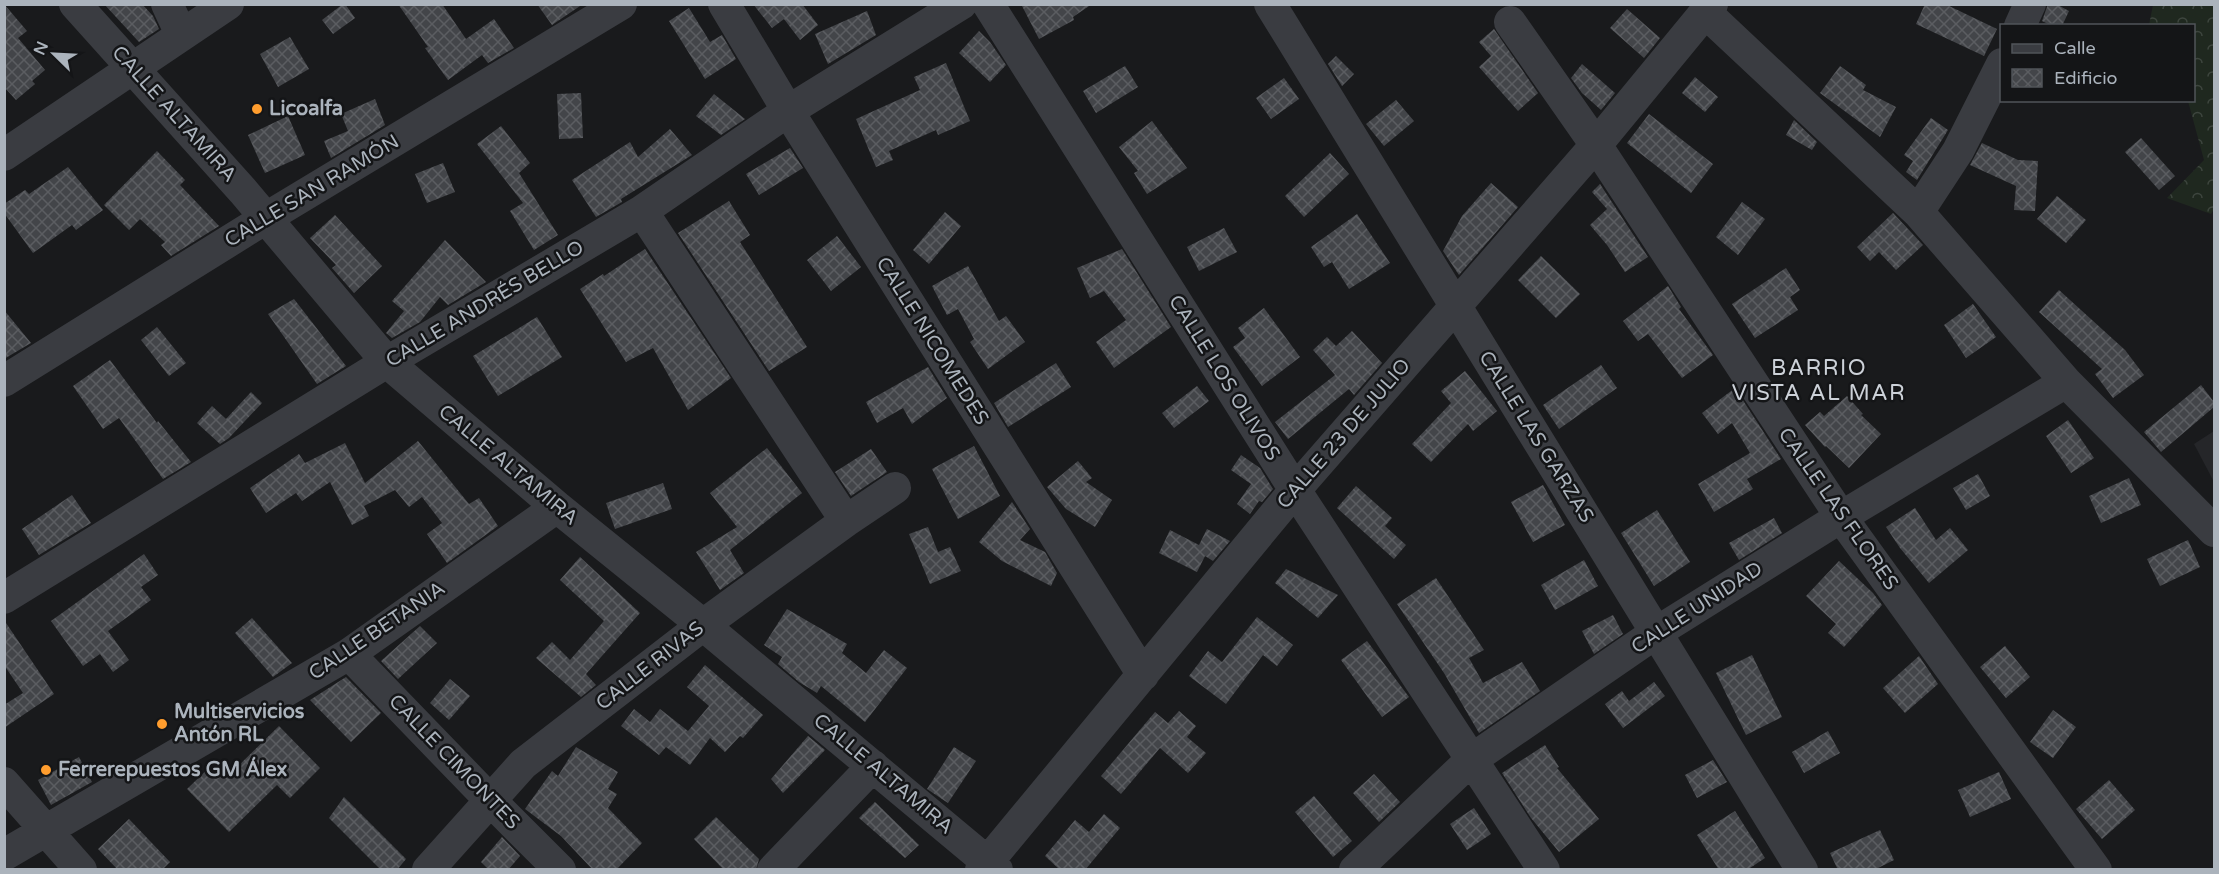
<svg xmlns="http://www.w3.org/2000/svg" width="2219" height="874" viewBox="0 0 2219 874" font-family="'Varela Round',sans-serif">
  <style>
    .built { fill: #252629 }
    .forest { fill: url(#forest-crowns) }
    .building { fill: url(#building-cross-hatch) }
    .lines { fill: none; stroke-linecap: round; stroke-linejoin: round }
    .minor { stroke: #3a3c41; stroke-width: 32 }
    .poi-dot { fill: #ff9d2e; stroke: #141517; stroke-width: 2 }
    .labels { text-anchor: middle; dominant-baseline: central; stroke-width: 5; stroke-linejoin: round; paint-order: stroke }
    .poi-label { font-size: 20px; font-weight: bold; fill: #abb3bc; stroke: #141517; text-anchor: start }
    .street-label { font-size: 20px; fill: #abb3bc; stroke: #141517 }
    .quarter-label { font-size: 22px; letter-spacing: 1.5px; fill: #ccd1d8; stroke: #141517 }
  </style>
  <defs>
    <pattern id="forest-crowns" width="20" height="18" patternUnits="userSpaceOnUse" patternTransform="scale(1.5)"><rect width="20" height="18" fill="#1f281f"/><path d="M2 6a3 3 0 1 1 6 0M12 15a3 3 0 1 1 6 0" fill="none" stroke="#3d453e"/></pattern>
    <pattern id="building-cross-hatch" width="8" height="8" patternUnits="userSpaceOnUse" patternTransform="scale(1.5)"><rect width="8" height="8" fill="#434549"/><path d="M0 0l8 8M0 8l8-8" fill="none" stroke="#5b5d61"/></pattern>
  </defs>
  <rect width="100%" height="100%" fill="#191a1c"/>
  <path class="built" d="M2214 431V482L2194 444Z"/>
  <path class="forest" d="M2153 5H2214V209L2211 214 2167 198 2204 160 2188 101 2194 100V26L2149 25Z"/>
  <path class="building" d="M4 4 27 31 18 38 45 70 32 81 35 84 16 100 4 87Z
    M104 4H142L153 16 159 29 139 42Z
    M343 4H345L355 18 333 34 322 20Z
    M398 4H442L466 39 494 19 514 48 488 63 482 55 448 80 425 48 428 47Z
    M537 4H583L552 25Z
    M753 4H802L818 25 800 40 784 19 772 28Z
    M1021 4H1092L1073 17 1074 20 1039 39Z
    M1925 4H1945L1997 29 1984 56 1916 24Z
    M2048 4H2056L2069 11 2062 26H2052L2042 21Z
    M689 8 710 42 722 35 736 59 705 79 669 21Z
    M1627 9 1660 38 1644 58 1610 28Z
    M867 11 876 35 828 64 815 34Z
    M1494 29 1538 93 1518 111 1479 67 1491 56 1479 42Z
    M979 31 990 42 1006 65 990 82 959 53Z
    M290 37 309 69 278 87 260 54Z
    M1336 56 1354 74 1342 86 1328 64Z
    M946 63 970 121 938 135 936 130 889 151 893 160 876 167 856 119 920 90 914 77Z
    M1582 64 1615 93 1601 110 1582 93 1571 78Z
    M1125 66 1138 87 1096 113 1083 91Z
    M1840 66 1866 85 1863 90 1896 107 1880 137 1820 93Z
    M1695 77 1718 97 1705 112 1682 93Z
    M1284 78 1299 99 1271 119 1256 98Z
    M581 93 583 138 559 139 557 94Z
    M714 94 745 119 721 135 696 116Z
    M375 99 385 125 331 158 324 141 348 131 341 114Z
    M1396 100 1414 121 1384 146 1366 124Z
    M1649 114 1713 164 1691 193 1627 143Z
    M288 116 305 155 265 173 248 135Z
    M1931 118 1948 130 1917 180 1906 172 1913 161 1904 155Z
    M1794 120 1817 142 1812 150 1786 135Z
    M1152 121 1187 168 1147 194 1134 173 1138 171 1119 147Z
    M501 126 530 163 519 173 558 235 534 250 510 211 523 203 477 144Z
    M670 129 692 155 621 199 622 202 596 217 572 180 630 142 638 157Z
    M2141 138 2175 176 2159 190 2125 152Z
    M1982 143 2018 160 2038 161 2035 211 2014 210 2016 186 1970 165Z
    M790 148 803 168 759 195 746 174Z
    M157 151 185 180 180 185 219 226 171 256 161 245 165 242 140 219 129 230 104 205Z
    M1330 153 1349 174 1304 217 1285 196Z
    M443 163 455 192 427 203 415 174Z
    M68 167 103 210 76 230 72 225 33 253 4 213V204L25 190 29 194Z
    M1491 183 1518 207 1459 275 1443 251 1462 216Z
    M1600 184 1648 257 1625 272 1607 245 1590 225 1607 209 1592 192Z
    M2057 196 2086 220 2066 243 2037 219Z
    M729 201 750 235 740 242 807 347 769 371 678 233Z
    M1742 202 1765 219 1738 255 1716 237Z
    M945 212 961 226 929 264 913 250Z
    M1893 213 1923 245 1896 270 1879 252 1870 261 1857 247Z
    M1357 214 1390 263 1349 289 1332 262 1324 267 1311 247Z
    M335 215 382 266 354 293 332 268 336 265 310 238Z
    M1224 228 1237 252 1199 271 1187 247Z
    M837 236 861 267 831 291 807 260Z
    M445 240 486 282 448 305 440 297 420 322 392 338 386 333 404 311 392 301Z
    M645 249 731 378 688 410 653 348 626 362 580 289 603 274 604 276Z
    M1122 249 1171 327 1114 368 1096 342 1126 320 1104 291 1090 298 1077 268Z
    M1541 256 1580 294 1556 318 1518 280Z
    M968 266 999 321 1006 316 1025 342 988 369 970 342 974 339 958 309 947 315 932 286Z
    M1786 268 1800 290 1790 297 1798 310 1755 338 1732 304Z
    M1668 286 1681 307 1679 309 1713 355 1682 378 1648 334 1638 341 1623 321Z
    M2059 290 2125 350 2144 375 2113 398 2095 374 2102 369 2039 312Z
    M294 299 346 366 317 384 268 314Z
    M1973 304 1996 337 1966 358 1944 325Z
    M1264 308 1300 357 1262 386 1233 347 1245 338 1238 328Z
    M4 310 31 343 4 359Z
    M537 317 562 357 498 396 473 356Z
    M157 327 186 363 169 376 141 340Z
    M1352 331 1382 363 1354 395 1349 389 1288 439 1275 422 1335 375 1313 350 1327 337 1336 346Z
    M110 360 157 423 158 421 191 462 163 479 119 418 103 429 73 386Z
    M1056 363 1071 387 1008 427 994 403Z
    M1601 365 1617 388 1559 429 1543 405Z
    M928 367 947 398 912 424 903 408 877 423 866 402Z
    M1465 371 1497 411 1473 431 1468 424 1431 462 1412 444 1451 403 1441 391Z
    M2201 385 2214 402V407L2161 452 2144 432Z
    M1197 386 1209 401 1174 428 1162 413Z
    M1735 388 1781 459 1747 479 1753 489 1714 512 1698 484 1750 453 1732 423 1718 434 1702 413Z
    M251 392 262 403 229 438 220 444 197 423 212 406 226 419Z
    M1847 396 1863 414 1861 415 1881 434 1849 468 1826 446 1825 447 1805 425 1820 412 1824 416Z
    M2068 420 2094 458 2071 473 2046 436Z
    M418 441 469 504 479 498 498 526 447 563 427 534 442 523 422 497 409 507 395 490 364 506 369 516 352 525 330 482 302 501 296 493 266 513 250 488 299 454 305 463 345 443 365 483Z
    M974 446 1000 496 958 519 932 469Z
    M767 448 802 493 730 550 744 573 720 590 696 552 737 527 710 493Z
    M871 449 887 472 851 496 835 472Z
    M1241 455 1260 468 1273 489 1262 502 1259 501 1250 514 1237 504 1251 484 1231 470Z
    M1078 461 1092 478 1086 482 1112 500 1095 527 1066 509 1047 487Z
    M1978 474 1990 496 1966 510 1953 488Z
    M2129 478 2141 505 2101 523 2089 496Z
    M663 483 672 509 615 529 606 503Z
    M1543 485 1565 525 1533 542 1511 502Z
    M1356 486 1392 518 1385 526 1406 545 1394 559 1337 508Z
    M72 495 91 523 39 555 22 529Z
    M1012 502 1030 529 1020 540 1045 552 1057 573 1051 586 1002 561 979 542Z
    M1915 508 1936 540 1950 528 1968 550 1929 583 1900 548 1886 527Z
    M1657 510 1690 562 1654 586 1621 533Z
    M1774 518 1782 533 1739 560 1729 543Z
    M928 527 938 552 950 547 961 571 930 584 909 534Z
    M1207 529 1230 541 1213 561 1205 556 1197 572 1159 553 1170 530 1199 545Z
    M2188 540 2200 567 2160 586 2147 559Z
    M144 554 158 575 141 587 151 600 108 631 129 660 113 672 100 654 83 666 51 621Z
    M580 557 640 613 586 674 596 685 581 697 536 658 552 642 570 660 604 621 560 580Z
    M1584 560 1598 586 1555 610 1541 585Z
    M1839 561 1873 593 1882 605 1844 647 1828 633 1836 624 1806 596Z
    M1286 569 1338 595 1318 618 1275 583Z
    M1436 578 1484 650 1469 658 1483 683 1522 662 1540 691 1479 733 1444 673 1397 604Z
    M787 609 847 644 842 653 866 673 884 650 907 668 865 722 821 686 817 693 799 682 778 664 782 657 764 645Z
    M1613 615 1623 634 1594 654 1582 631Z
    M1257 617 1293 645 1277 666 1263 655 1226 704 1189 676 1208 651 1222 662Z
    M252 618 292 663 273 677 235 633Z
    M4 620 54 694 4 728V705L23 693 4 665Z
    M420 626 437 643 398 679 381 661Z
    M1367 641 1409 697 1382 717 1341 660Z
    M2005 646 2030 677 2006 698 1980 667Z
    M1752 655 1782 717 1746 735 1716 673Z
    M1919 656 1938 684 1905 713 1883 688Z
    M705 665 763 715 743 738 740 736 725 752 710 738 690 765 666 747 659 755 621 726 634 709 650 722 660 709 688 731 709 706 687 687Z
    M346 677 381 713 351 742 310 700Z
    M450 679 470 696 449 720 430 703Z
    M1654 682 1665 696 1623 728 1605 704 1622 691 1629 701Z
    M2053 710 2076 727 2053 758 2030 742Z
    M1179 711 1196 726 1187 737 1206 753 1188 773 1160 748 1121 794 1101 776 1155 712 1168 723Z
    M279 726 320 768 290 798 277 785 229 832 187 789 218 759 231 773Z
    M1828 731 1840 753 1804 773 1792 752Z
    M808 736 825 750 783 793 771 779Z
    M1545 745 1559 767 1557 768 1599 819 1559 852 1531 818 1502 773Z
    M576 747 618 772 608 789 617 794 608 808 642 843 616 870H593L561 836 525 809 552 771 558 776Z
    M954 747 976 761 948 803 927 789Z
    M79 757 92 782 51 805 38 780Z
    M1713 760 1727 782 1697 798 1685 775Z
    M1999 772 2011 799 1970 817 1958 790Z
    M1374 774 1400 802 1379 822 1353 793Z
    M2109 780 2135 810 2102 839 2076 809Z
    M1314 796 1352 841 1333 857 1295 812Z
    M344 797 406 859 397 870H381L329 818Z
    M875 802 919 845 905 858 859 818Z
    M1474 808 1491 834 1467 850 1450 824Z
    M1735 811 1765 858 1747 870H1719L1697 835Z
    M1104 814 1120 828 1085 870H1060L1045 856 1075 820 1089 832Z
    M716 817 759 859 756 870H724L694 839Z
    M129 819 170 862 162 870H118L98 849Z
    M1880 830 1894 860 1874 870H1838L1830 853Z
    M502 837 520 856 508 870H489L481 862Z"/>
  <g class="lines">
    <path class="minor" d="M75 4 243 191 387 362 557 507 703 625 997 870
      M167 4 181 34
      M724 4 788 111 1143 675
      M988 4 1295 490 1544 870
      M1270 4 1802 870
      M1705 12 1918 212 2066 382 2214 531
      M1510 22 1596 145 1841 517 2096 870
      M2020 26 2030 4
      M4 155 228 4
      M642 211 846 521
      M1918 212 1958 151 2002 64
      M4 381 266 218 621 4
      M4 598 387 362 642 211 788 111 961 4
      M349 654 490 800 560 870
      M4 783 81 870
      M4 855 349 654 557 507
      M428 870 523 764 703 625 846 521 895 488
      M773 870 873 766
      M981 870 1295 490 1596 145 1712 4
      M1355 870 1471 760 1657 632 1841 517 2066 382"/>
  </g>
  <g class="poi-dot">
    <circle cx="257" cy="109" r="6"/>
    <circle cx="162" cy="724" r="6"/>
    <circle cx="46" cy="770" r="6"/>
  </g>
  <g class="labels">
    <g class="poi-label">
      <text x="269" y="109">Licoalfa</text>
      <text x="174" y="712">Multiservicios<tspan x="174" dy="23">Antón RL</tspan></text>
      <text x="58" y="770">Ferrerepuestos GM Álex</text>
    </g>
    <g class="street-label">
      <text transform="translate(174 114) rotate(48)">CALLE ALTAMIRA</text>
      <text transform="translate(312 191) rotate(-31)">CALLE SAN RAMÓN</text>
      <text transform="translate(485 304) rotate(-31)">CALLE ANDRÉS BELLO</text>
      <text transform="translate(932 341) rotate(58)">CALLE NICOMEDES</text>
      <text transform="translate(1224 378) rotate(58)">CALLE LOS OLIVOS</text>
      <text transform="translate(1344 434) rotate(-49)">CALLE 23 DE JULIO</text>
      <text transform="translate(1536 437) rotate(58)">CALLE LAS GARZAS</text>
      <text transform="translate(508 465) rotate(40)">CALLE ALTAMIRA</text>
      <text transform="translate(1838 509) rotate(55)">CALLE LAS FLORES</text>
      <text transform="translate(1697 608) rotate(-33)">CALLE UNIDAD</text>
      <text transform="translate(377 631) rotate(-34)">CALLE BETANIA</text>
      <text transform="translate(650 666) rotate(-38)">CALLE RIVAS</text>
      <text transform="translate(454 762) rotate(46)">CALLE CIMONTES</text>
      <text transform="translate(883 774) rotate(40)">CALLE ALTAMIRA</text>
    </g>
    <g class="quarter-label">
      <text x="1819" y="368">BARRIO<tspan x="1819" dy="25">VISTA AL MAR</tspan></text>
    </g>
  </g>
  <rect width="2219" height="874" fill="none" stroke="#abb3bc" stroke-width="12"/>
  <rect x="2000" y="24" width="195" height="78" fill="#141517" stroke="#505459" stroke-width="1.5"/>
  <rect x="2012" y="44" width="30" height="9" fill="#3a3c41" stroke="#505459" stroke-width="1.5"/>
  <text x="2054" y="54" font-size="18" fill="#abb3bc">Calle</text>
  <rect x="2012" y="69" width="30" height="18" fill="url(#building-cross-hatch)" stroke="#505459" stroke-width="1.5"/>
  <text x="2054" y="84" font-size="18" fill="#abb3bc">Edificio</text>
  <g transform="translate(54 54) rotate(294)" stroke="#141517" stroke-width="4.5" paint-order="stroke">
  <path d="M0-4.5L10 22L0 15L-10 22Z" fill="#abb3bc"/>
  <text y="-9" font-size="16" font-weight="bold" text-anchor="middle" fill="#abb3bc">N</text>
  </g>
</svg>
